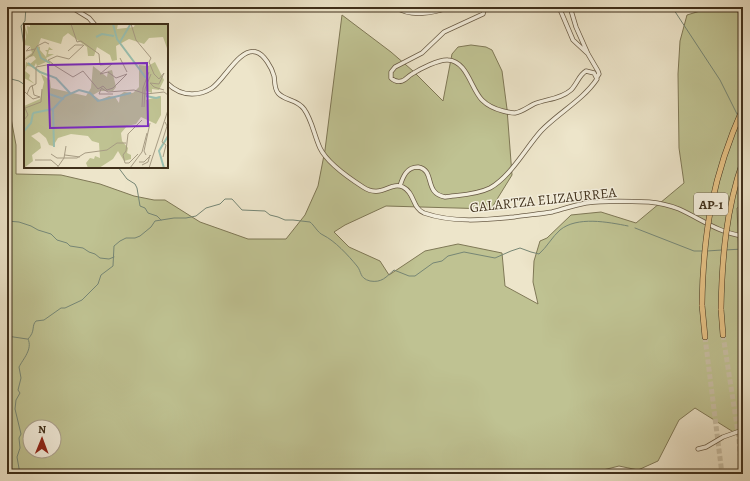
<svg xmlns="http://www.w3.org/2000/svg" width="750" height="481" viewBox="0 0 750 481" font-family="Alegreya,serif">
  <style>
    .green { fill: #bfc292; stroke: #7f7856; fill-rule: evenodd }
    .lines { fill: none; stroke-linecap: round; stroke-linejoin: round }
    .stream { stroke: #768675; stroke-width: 1 }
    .highway-tunnel { stroke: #cac1a7; stroke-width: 5; stroke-dasharray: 5 2.5; stroke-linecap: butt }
    .minor-casing { stroke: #6a5c46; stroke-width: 5 }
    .highway-casing { stroke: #3f2f1a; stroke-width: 6 }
    .minor { stroke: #f3eedd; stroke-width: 3.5 }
    .highway { stroke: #e6c285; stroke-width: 5 }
    .highway-bridge-casing { stroke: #3f2f1a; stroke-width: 6; stroke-linecap: butt }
    .highway-bridge { stroke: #e6c285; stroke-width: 5 }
    .labels { text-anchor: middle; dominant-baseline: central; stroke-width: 3; stroke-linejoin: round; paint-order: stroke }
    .shield { fill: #f3eedd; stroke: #756854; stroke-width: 1 }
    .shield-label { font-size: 13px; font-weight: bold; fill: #3f2f1a }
    .street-label { font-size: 14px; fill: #3f2f1a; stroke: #f3eedd }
    .inset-river { fill: none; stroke: #9ac0b1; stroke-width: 2 }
    .inset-road { fill: none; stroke: #a79c84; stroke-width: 1 }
    .view { fill: #7b2cbf; fill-opacity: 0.15; stroke: #7b2cbf; stroke-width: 2 }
    .inset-edge { fill: none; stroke: #3f2f1a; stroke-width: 2 }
  </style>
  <rect width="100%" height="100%" fill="#ede5ca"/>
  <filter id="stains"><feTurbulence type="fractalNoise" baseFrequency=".005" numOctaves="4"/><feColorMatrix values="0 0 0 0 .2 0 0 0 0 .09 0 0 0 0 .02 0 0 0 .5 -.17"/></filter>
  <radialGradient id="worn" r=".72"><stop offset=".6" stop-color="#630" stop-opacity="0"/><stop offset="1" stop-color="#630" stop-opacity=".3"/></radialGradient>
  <path class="green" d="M713 7H730L743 16V205L737 208 740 283H743V438L695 408 679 420 658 461 638 470 619 466 587 474H7V109L10 113 16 145V174L61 175 100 184 134 196 154 200H165L200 222 248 239H286L305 215 318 186 325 150 342 15 391 52 413 71 443 101 452 54 458 47 471 45 486 47 492 50 502 71 507 109 512 175 491 209 386 206 345 225 334 232 349 247 380 261 389 275 425 251 458 244 502 253 505 286 538 304 533 282 534 261 540 241 547 238 571 215 601 212 636 223 684 183 679 148 678 74 680 41 687 15ZM30 427H54V451H30Z"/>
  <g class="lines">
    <path class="stream" d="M672 7 720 80 738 116
      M25 53 21 26 25 21 26 7
      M7 78 19 81 25 85
      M740 121 743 128
      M118 167 127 179 135 184 137 188 140 206 145 208 148 213 157 216 161 220
      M7 221 19 222 31 226 38 230 51 234 57 240 67 243 70 246 83 248 89 252 95 254 100 258 109 259 114 257
      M635 228 694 251H702
      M725 250 743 249
      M707 251 722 250
      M7 336 27 339
      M28 339C36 331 31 326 36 321L44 320 61 308H65L82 300 98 284 101 275 113 266 114 246 120 241 126 238H135L140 236 151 227 155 221 174 218H186L196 216 206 208 220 204 225 199H232L242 210 265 211 270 215 278 217 285 220H293L310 222C314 225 318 233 323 235 335 241 348 255 357 266 362 272 359 278 370 281 382 283 386 277 394 270L409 276H415L433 263 442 261 448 256 464 252 495 258 511 251 520 248 531 252 539 254C547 247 552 237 560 230 577 216 608 222 628 226
      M20 474 17 457 20 448 19 438 21 434 15 409 16 400 20 393 18 390 21 378 19 367C23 359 33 349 28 339"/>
    <path class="highway-tunnel" d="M723 335 739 439 742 474
      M705 337 722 474"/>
    <g class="minor-casing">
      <path id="minor" d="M71 7 89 18 95 25
        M395 7C412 18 433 13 451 7
        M559 7 573 40 587 53
        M570 7 576 27 588 54 598 71 599 74 597 77
        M167 83C174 90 182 94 192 94 199 94 206 92 212 88 224 80 240 47 256 52 264 54 272 68 274 76 275 81 274 88 278 93 285 101 297 99 304 109 312 120 314 135 320 148 327 163 349 178 363 187 381 199 390 181 403 187 415 193 412 208 424 213 453 223 484 220 514 217 527 215 540 214 552 212 563 209 575 205 586 203 605 200 629 201 649 202 659 203 669 205 679 209 701 219 719 233 743 236
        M400 186C403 176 407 167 418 167 436 170 423 193 445 197 459 195 476 195 490 188 511 176 525 149 541 131 558 113 583 100 597 79L594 73 586 71C579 75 577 84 571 90 561 99 546 99 534 104 528 107 522 112 515 113 511 113 507 112 503 111 495 109 488 106 482 100 471 89 467 61 448 60 439 59 420 69 412 74 408 76 406 80 402 81 398 82 394 81 391 78V72L395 67 422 53 444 32 483 14 485 7
        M698 449 706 447 723 437 740 431"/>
    </g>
    <g class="highway-casing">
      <path id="highway" d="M702 305 705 337
        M721 309 723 335"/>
    </g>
    <use href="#minor" class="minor"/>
    <use href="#highway" class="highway"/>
    <g class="highway-bridge-casing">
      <path id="highway-bridge" d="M702 305C703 232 713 175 743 108
        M721 309C722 258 726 209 743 161"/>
    </g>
    <use href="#highway-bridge" class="highway-bridge"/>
  </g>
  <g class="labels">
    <rect class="shield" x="694" y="193" width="34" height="22" rx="3"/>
    <g class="shield-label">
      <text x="711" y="204">AP-1</text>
    </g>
    <g class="street-label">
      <text transform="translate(543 200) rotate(-6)">GALARTZA ELIZAURREA</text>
    </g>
  </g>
  <g transform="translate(24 24)">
    <rect width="144" height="144" fill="#ede5ca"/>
    <path d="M0 0 4 11 3 2 6 3V0H94L93 5 110 3 111 0H144V27L139 13 125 14 120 20 105 15 92 22 93 36 88 37 86 31 73 23 70 32H64L63 23 44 9 39 13 37 20 17 14 14 22 16 23V26L22 33 23 28 21 26H24L25 23 29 26H25L24 30H30L22 34 26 40 22 38 13 42 12 39 10 43 3 42 1 47 6 51 5 55 11 60 0 54 2 38 6 40 12 35 10 32 1 34 8 29 6 22 0 21 2 13ZM131 38 140 56 135 66 128 65V69L122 67V76L137 72V91L132 100 117 93 112 100 103 102 97 109 98 117 104 124 103 129 107 131V135L100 137 94 127 89 135 75 144H64L62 139 66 134 70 135 71 132 76 134 75 119 68 117 64 112 47 110 34 114 29 122 25 121 22 114 15 108 7 112 16 119 17 124 8 131 9 137 0 144V82L16 75 20 58 17 50 26 56 27 64 62 72 67 64 69 42 83 53 84 47 88 46 92 63 89 67H76L69 71 76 76 85 72 91 73 95 79 96 71 100 68 109 69 115 63V41L124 42Z" fill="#bfc292"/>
    <path class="inset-river" d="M89 0 93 15 122 54M72 13 78 10 90 12M96 18 106 1M13 23 17 34 26 39M4 39 16 48 32 54 46 69M25 70 40 75M122 72 132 74 136 73M29 86 30 123M9 89 29 85 41 72 55 66 66 69 74 77 107 69M0 107 7 99 9 89M140 144 135 127 144 112"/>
    <path class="inset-road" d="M107 0 112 16 127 34 125 38 130 50 135 55 140 49 135 60 126 59 130 63 140 66M6 23 2 27 11 25M44 27 51 21H59M96 34 103 48M0 36 8 31 13 22 21 18 25 20M29 40 24 36 33 32 45 35 60 21M8 61 10 71 16 73M77 64 84 68 110 66 122 70 140 68 144 71M77 65 75 70H89M0 67 3 70 6 63 12 60V43L28 40 49 53 59 47 74 65 79 62 83 66 89 64 103 50 92 54 84 48 76 50 88 40 76 41 75 30 57 17 53 18 47 0M3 70 9 75 16 73M118 83 119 64 125 48M120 83 121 65 127 50M0 96 4 91 1 84 17 78 18 65M141 98 143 102 138 118 142 121M27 130 33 134H53L61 129 83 126 93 119H102M114 130 105 139H101L99 131 102 127 104 110 118 96M41 131 56 133M122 131 120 127 126 99M139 133 142 121M11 136H27L34 142M115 138H120L127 131M118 141 124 138 126 131M33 144 40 134 42 122M106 144 118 128 123 109M125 144 144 86"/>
    <path class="view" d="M123 39 124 102 26 104 24 41Z"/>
    <rect width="144" height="144" class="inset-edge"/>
  </g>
  <rect width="750" height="481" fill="none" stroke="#ede5ca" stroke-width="24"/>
  <rect x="8" y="8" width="734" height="465" fill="none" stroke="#3f2f1a" stroke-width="2"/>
  <rect x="12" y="12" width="726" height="457" fill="none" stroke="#3f2f1a"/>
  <g transform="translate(42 439) rotate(1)"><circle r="19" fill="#f3eedd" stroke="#aba28f"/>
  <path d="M0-3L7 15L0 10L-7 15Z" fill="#8f2418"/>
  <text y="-6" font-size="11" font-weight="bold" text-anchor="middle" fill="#3f2f1a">N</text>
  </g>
  <rect width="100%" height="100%" filter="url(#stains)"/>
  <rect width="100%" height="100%" fill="url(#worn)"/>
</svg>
